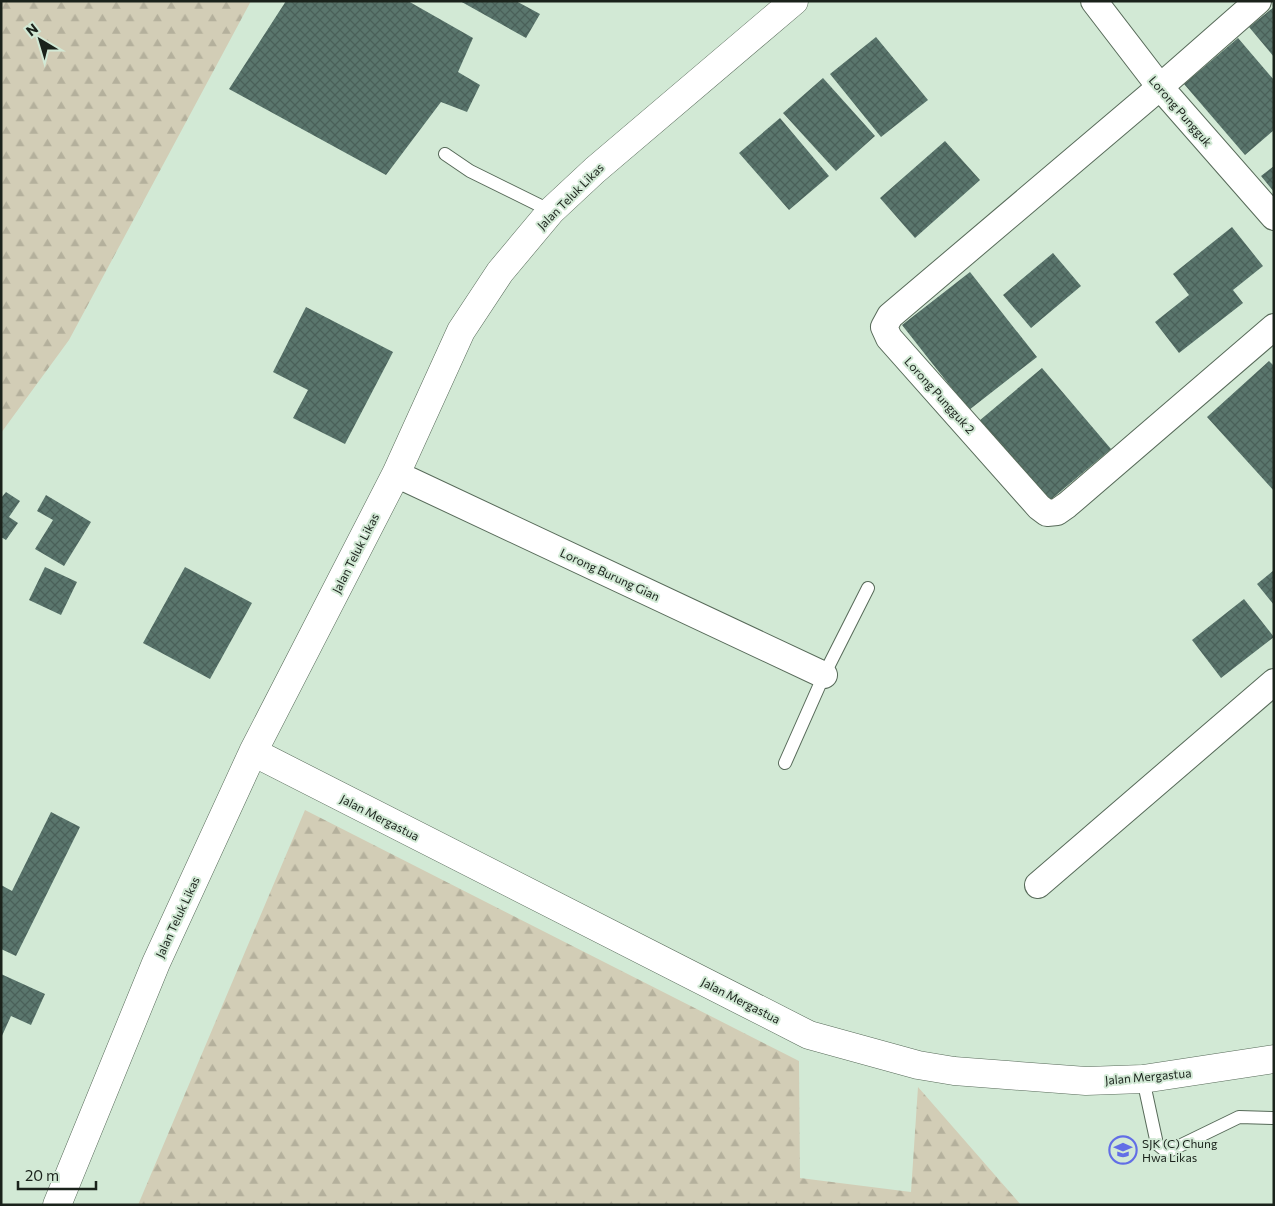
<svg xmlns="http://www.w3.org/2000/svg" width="1275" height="1206" viewBox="0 0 1275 1206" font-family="Commissioner,sans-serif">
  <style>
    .forest { fill: url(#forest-firs) }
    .building { fill: url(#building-cross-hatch) }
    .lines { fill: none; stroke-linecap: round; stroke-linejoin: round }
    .service-casing { stroke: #576a59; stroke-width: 14 }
    .minor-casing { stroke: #576a59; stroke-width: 28 }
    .tertiary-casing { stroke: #576a59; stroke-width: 29 }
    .service { stroke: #fff; stroke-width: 12 }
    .minor { stroke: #fff; stroke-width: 26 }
    .tertiary { stroke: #fff; stroke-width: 28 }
    .labels { text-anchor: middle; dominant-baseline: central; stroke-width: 4; stroke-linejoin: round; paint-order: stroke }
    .street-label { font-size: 12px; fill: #1a221b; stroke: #d2e9d5 }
    .poi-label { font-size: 12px; fill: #1a221b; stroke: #d2e9d5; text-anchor: start }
  </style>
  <defs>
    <pattern id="forest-firs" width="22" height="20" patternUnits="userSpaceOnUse" patternTransform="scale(1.25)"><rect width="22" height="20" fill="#d2cdb6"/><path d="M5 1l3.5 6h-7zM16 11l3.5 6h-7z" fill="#b4b09c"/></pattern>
    <pattern id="building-cross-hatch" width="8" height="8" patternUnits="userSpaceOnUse" patternTransform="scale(1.25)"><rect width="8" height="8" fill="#5a766d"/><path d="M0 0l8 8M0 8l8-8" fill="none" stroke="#4a6059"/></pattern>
  </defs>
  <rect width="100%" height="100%" fill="#d2e9d5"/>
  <path class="forest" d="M1 1H251L69 340 1 433Z
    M305 810 799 1061 800 1178 911 1192 918 1087 1021 1205H138Z"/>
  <path class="building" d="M286 1H408L473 38 458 72 480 85 467 112 441 102 386 175 229 89Z
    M460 1H516L540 14 526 38Z
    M1274 7V57L1249 27Z
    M876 37 928 100 881 137 830 74Z
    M1238 38 1274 80V130L1245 155 1184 84Z
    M823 78 875 136 836 171 783 113Z
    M780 118 829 176 789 210 739 153Z
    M945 141 980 180 915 238 880 198Z
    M1274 166V192L1261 176Z
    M1232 227 1263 266 1233 290 1243 303 1179 353 1155 322 1189 295 1173 274Z
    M1053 253 1081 286 1031 328 1003 295Z
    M970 272 1037 357 969 410 902 325Z
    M306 307 393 352 345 444 293 418 308 390 273 372Z
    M1269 361 1274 366V491L1207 417Z
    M1042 368 1111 449 1048 502 979 421Z
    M6 492 20 501 9 517 18 523 6 540 1 537V498Z
    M46 495 91 522 64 566 35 549 53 520 37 511Z
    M45 567 77 582 61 615 29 600Z
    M185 567 252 603 210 679 143 643Z
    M1274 570V605L1257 584Z
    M1244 599 1274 637 1221 678 1192 640Z
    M51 812 80 827 16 956 1 949V885L12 891Z
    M1 974 45 994 31 1025 11 1016 1 1038Z"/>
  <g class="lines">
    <g class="service-casing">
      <path id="service" d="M445 154 470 171 551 211
        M785 763 824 675 868 588
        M1143 1079 1157 1144 1167 1152 1239 1117 1274 1118"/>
    </g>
    <g class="minor-casing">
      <path id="minor" d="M1094 1 1160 87 1274 217
        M1258 1 1160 87 890 316 884 327 889 338 1039 507 1047 513 1057 512 1067 505 1274 327
        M396 474 824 675
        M1038 885 1274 682"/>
    </g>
    <g class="tertiary-casing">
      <path id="tertiary" d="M253 752 809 1035 918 1065 954 1071 1086 1081 1143 1079 1274 1059
        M57 1205 156 963 253 752 396 474 461 331 500 272 551 211 595 170 794 1"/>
    </g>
    <use href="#service" class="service"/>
    <use href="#minor" class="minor"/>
    <use href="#tertiary" class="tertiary"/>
  </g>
  <defs>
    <g id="school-ring" transform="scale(1.4375)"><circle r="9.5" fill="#d2e9d5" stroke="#626ee6" stroke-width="1.5"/><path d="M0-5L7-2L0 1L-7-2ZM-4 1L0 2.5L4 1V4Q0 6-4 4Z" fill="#626ee6"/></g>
  </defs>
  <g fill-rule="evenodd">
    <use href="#school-ring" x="1123" y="1150"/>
  </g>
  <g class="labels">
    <g class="street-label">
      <text transform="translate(1181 111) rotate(49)">Lorong Pungguk</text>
      <text transform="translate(570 196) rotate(-45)">Jalan Teluk Likas</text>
      <text transform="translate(940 395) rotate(48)">Lorong Pungguk 2</text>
      <text transform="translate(355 553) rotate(-63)">Jalan Teluk Likas</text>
      <text transform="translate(610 574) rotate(25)">Lorong Burung Gian</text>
      <text transform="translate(380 817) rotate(27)">Jalan Mergastua</text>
      <text transform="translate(177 917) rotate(-65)">Jalan Teluk Likas</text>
      <text transform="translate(741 1000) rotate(27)">Jalan Mergastua</text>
      <text transform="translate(1148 1076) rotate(-5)">Jalan Mergastua</text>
    </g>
    <g class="poi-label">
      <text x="1142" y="1143">SJK (C) Chung<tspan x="1142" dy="14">Hwa Likas</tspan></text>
    </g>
  </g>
  <rect width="1275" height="1206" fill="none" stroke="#1a221b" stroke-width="5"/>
  <g transform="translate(40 40) rotate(322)" stroke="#d2e9d5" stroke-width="4" paint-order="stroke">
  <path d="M0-4L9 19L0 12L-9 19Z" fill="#1a221b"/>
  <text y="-8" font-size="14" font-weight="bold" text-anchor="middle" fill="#1a221b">N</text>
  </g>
  <path d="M18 1181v8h78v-8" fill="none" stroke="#1a221b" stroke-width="2.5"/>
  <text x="25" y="1181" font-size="15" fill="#1a221b" stroke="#d2e9d5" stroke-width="4" paint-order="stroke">20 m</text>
</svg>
